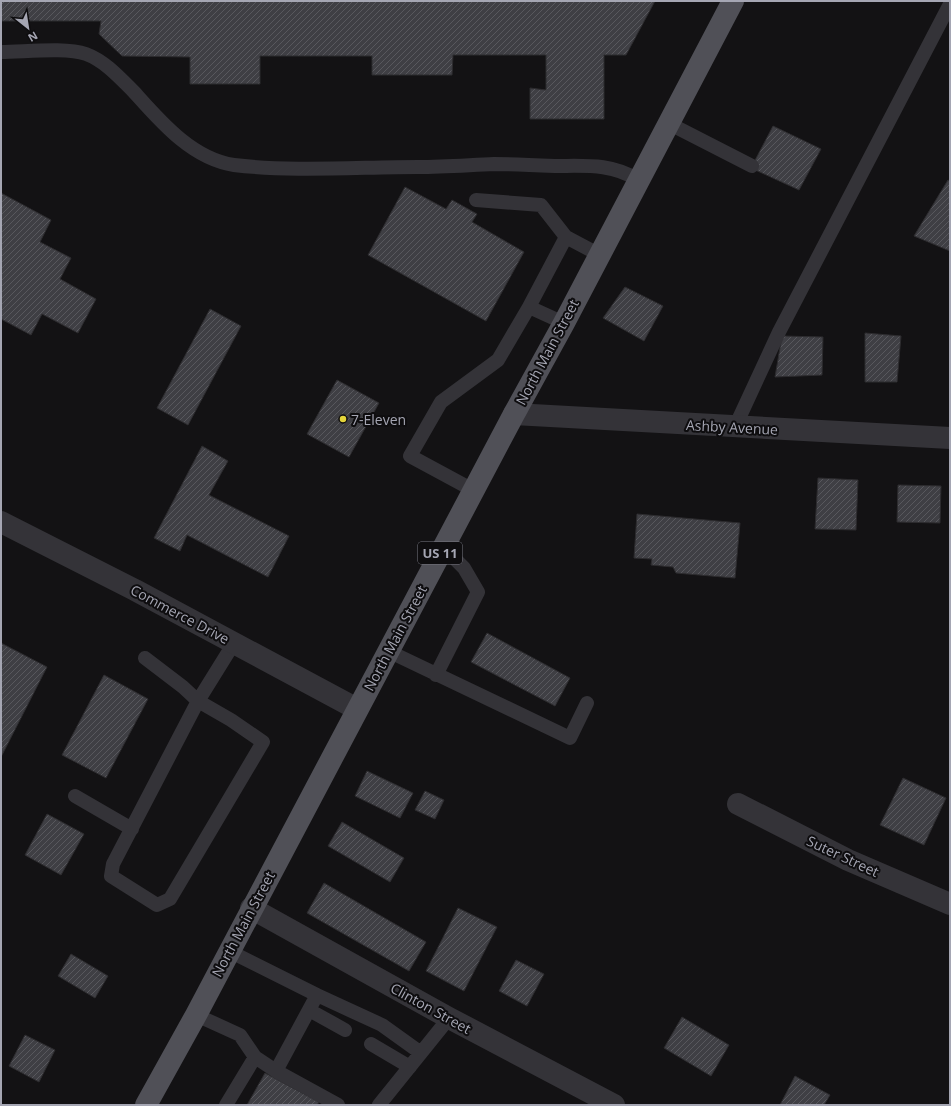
<svg xmlns="http://www.w3.org/2000/svg" width="951" height="1106" viewBox="0 0 951 1106" font-family="'Open Sans',sans-serif">
  <style>
    .building { fill: url(#building-hatch); stroke: #2d2c2f }
    .lines { fill: none; stroke-linecap: round; stroke-linejoin: round }
    .service { stroke: #343338; stroke-width: 14 }
    .minor { stroke: #343338; stroke-width: 22 }
    .primary { stroke: #505057; stroke-width: 22 }
    .poi-dot { fill: #e4d53a; stroke: #0e0d0f; stroke-width: 1.5 }
    .labels { text-anchor: middle; dominant-baseline: central; stroke-width: 4; stroke-linejoin: round; paint-order: stroke }
    .shield { fill: #0e0d0f; stroke: #787882; stroke-width: 1 }
    .shield-label { font-size: 13px; font-weight: bold; fill: #a5a6b3 }
    .street-label { font-size: 14px; fill: #a5a6b3; stroke: #0e0d0f }
    .poi-label { font-size: 14px; fill: #a5a6b3; stroke: #0e0d0f; text-anchor: start }
  </style>
  <defs>
    <pattern id="building-hatch" width="6" height="6" patternUnits="userSpaceOnUse"><rect width="6" height="6" fill="#3f3f44"/><path d="M-1 1l2-2M0 6l6-6M5 7l2-2" fill="none" stroke="#58585d"/></pattern>
  </defs>
  <rect width="100%" height="100%" fill="#131214"/>
  <path class="building" d="M1 1H655L626 55H604V119H530V88L546 90V55H453L452 75H372V56H260V84H190V57L122 56 99 34 101 21H1Z
    M773 126 821 149 799 190 751 168Z
    M948 180 950 181V251L914 236Z
    M405 187 446 209 452 200 477 214 472 222 524 252 486 321 368 255Z
    M1 193 51 220 40 242 71 258 60 279 96 299 78 333 42 314 31 335 1 319Z
    M625 287 663 306 644 341 603 318Z
    M210 309 241 326 188 425 157 408Z
    M865 333 901 336 897 382H865Z
    M782 336 823 337 822 375 775 377Z
    M337 380 379 403 349 457 307 434Z
    M202 446 228 461 209 495 289 536 268 577 187 535 180 551 154 538Z
    M818 478 858 480 856 530 815 529Z
    M898 485 941 486 940 523 897 522Z
    M637 514 740 523 735 578 676 573 673 567 651 565 652 559 634 558Z
    M487 633 570 678 555 706 471 662Z
    M1 643 47 667 1 757Z
    M104 675 148 699 106 778 62 755Z
    M367 771 413 793 400 818 355 796Z
    M903 778 946 798 924 845 880 825Z
    M425 791 444 800 435 819 415 810Z
    M47 814 84 834 61 875 25 855Z
    M342 822 404 858 390 882 328 846Z
    M324 883 426 942 409 971 307 913Z
    M458 908 497 927 464 991 426 971Z
    M71 954 108 976 95 998 58 976Z
    M516 960 544 974 527 1006 499 991Z
    M682 1017 729 1045 711 1076 664 1048Z
    M25 1035 55 1050 39 1082 9 1066Z
    M265 1073 319 1102 317 1105H247Z
    M795 1076 830 1095 824 1105H780Z"/>
  <g class="lines">
    <path class="service" d="M1 52C24 52 66 47 86 54 105 61 120 78 134 92 160 121 192 159 234 165 292 172 359 167 418 167 444 167 469 165 494 164 514 164 535 165 555 166 584 166 612 163 638 180
      M668 123 752 166
      M476 200 541 205 566 237 529 307 564 323
      M566 237 598 254
      M735 427 779 332 950 4
      M473 490 410 456 441 402 498 360 529 307
      M388 651 570 738 587 703
      M145 658 183 687 198 701 113 864 111 876 157 905 170 899 263 742 231 720 198 701 234 643
      M436 675 478 592 464 568 443 547
      M75 796 132 829
      M229 951 317 995 276 1071
      M317 995 382 1025 421 1053
      M309 1010 345 1030
      M196 1015 240 1035 255 1057 276 1071 338 1105
      M371 1044 410 1067
      M226 1105 255 1057
      M379 1105 449 1018"/>
    <path class="minor" d="M514 414 950 438
      M1 522 135 590 357 709
      M738 804 848 860 950 904
      M251 908 449 1018 614 1105"/>
    <path class="primary" d="M146 1105 196 1015 514 414 564 323 733 1"/>
  </g>
  <circle class="poi-dot" cx="343" cy="419" r="4"/>
  <g class="labels">
    <rect class="shield" x="418" y="542" width="44" height="22" rx="3"/>
    <g class="shield-label">
      <text x="440" y="553">US 11</text>
    </g>
    <g class="street-label">
      <text transform="translate(547 352) rotate(-62)">North Main Street</text>
      <text transform="translate(732 427) rotate(3)">Ashby Avenue</text>
      <text transform="translate(180 614) rotate(28)">Commerce Drive</text>
      <text transform="translate(395 638) rotate(-62)">North Main Street</text>
      <text transform="translate(843 856) rotate(25)">Suter Street</text>
      <text transform="translate(243 924) rotate(-62)">North Main Street</text>
      <text transform="translate(431 1008) rotate(29)">Clinton Street</text>
    </g>
    <g class="poi-label">
      <text x="351" y="419">7-Eleven</text>
    </g>
  </g>
  <rect width="951" height="1106" fill="none" stroke="#a5a6b3" stroke-width="4"/>
  <g transform="translate(28 28) rotate(150)" stroke="#0e0d0f" stroke-width="3" paint-order="stroke">
  <path d="M0-3L7 15L0 10L-7 15Z" fill="#a5a6b3"/>
  <text y="-6" font-size="11" font-weight="bold" text-anchor="middle" fill="#a5a6b3">N</text>
  </g>
</svg>
